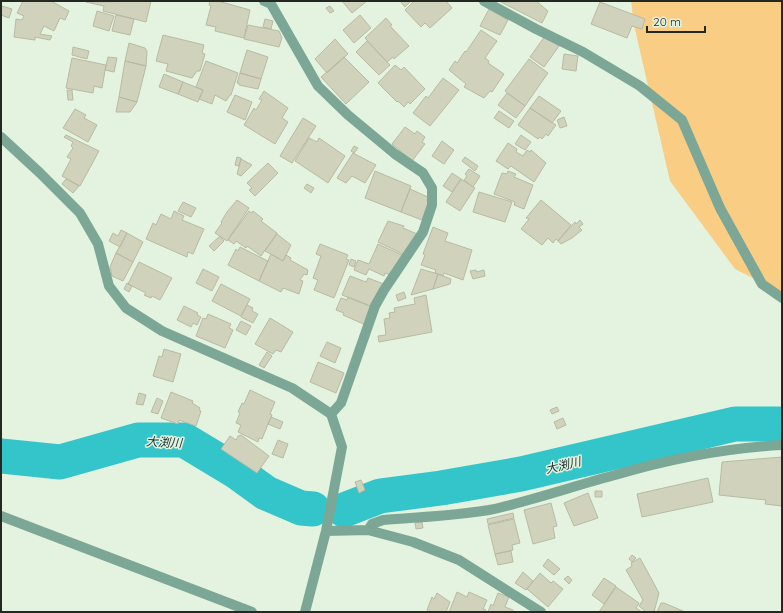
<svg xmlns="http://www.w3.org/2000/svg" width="783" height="613" viewBox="0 0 783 613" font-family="Quicksand,'Noto Sans JP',sans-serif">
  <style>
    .green { fill: #f9cd83 }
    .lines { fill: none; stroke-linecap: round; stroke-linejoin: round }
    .river { stroke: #33c5ca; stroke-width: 35 }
    .building { fill: #d1d2bb; stroke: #b8baa3 }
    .minor { stroke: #7ca796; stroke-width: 10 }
    .labels { text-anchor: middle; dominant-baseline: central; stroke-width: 3; stroke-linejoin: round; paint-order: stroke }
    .water-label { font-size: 12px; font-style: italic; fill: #172e2f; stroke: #e4f3df }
  </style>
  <rect width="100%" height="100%" fill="#e4f3df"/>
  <path class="green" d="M631 1H782V293L735 269 670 181 634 25Z"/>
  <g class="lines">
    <path class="river" d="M1 456 60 462 138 440H184L237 472 266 493 301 508 313 509
      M344 510 380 496 441 488 521 474 735 424H782"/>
  </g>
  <path class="building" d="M23 1H51L69 11 65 20 60 18 54 31 44 26 40 34 52 36 50 40 35 37V40L14 37 16 19 22 20 24 16 17 13Z
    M151 1 146 22 103 11 104 6 86 2Z
    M210 1H218L250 10 244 38 215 31 216 27 206 25 211 6 209 5Z
    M342 1H367L352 13Z
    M400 1H411L405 7Z
    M414 1H446L452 8 430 28 425 23 421 27 405 10Z
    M536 1 548 11 542 23 501 2Z
    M600 2 645 19 642 29 632 26 627 38 591 24Z
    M2 6 12 9 9 18 1 15Z
    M330 6 334 11 330 13 326 8Z
    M489 9 508 20 500 35 480 26Z
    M97 11 114 16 109 31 93 26Z
    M116 15 134 19 130 35 112 31Z
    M360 15 371 28 354 43 343 30Z
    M386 18 392 25 390 26 409 46 394 59 393 57 387 62 365 38Z
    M265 19 273 21 271 29 263 27Z
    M248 25 279 31 282 38 279 47 244 39Z
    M481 30 497 41 485 58 489 61 488 63 504 74 492 92 490 91 484 98 464 87 466 84 449 70 455 61 457 63 465 51 466 52Z
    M163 35 204 45 202 53 205 54 200 71H197L192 78 166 71 168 64 156 61Z
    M545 36 559 46 544 67 530 57Z
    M335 39 348 54 327 73 315 59Z
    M367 41 390 65 379 75 356 52Z
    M129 43 145 48 147 51 146 66 125 61Z
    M73 47 89 51 87 59 72 55Z
    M247 50 268 57 261 79 240 73Z
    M564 54 578 56 576 71 562 69Z
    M108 57 117 58 114 72 105 70Z
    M344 57 369 82 346 104 321 77Z
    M72 58 106 65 102 88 94 86 93 93 66 88Z
    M529 59 548 73 525 106 505 91Z
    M125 61 146 66 137 102 119 97Z
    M206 61 238 73 231 95H230L226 101 215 95 212 104 199 99 203 90 196 87Z
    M395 65 401 70 404 67 425 89 410 104 408 102 404 107 398 101 397 102 378 83Z
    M240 73 261 79 258 89 239 85V83H237Z
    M164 74 183 82 178 94 159 87Z
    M443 78 459 90 430 126 413 113 426 96 428 98Z
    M183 82 203 90 198 102 178 94Z
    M67 90H72L73 100H68Z
    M264 91 288 108 282 118 288 122 275 144 244 125 254 108 256 110 262 100 259 99Z
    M507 93 525 106 516 118 498 105Z
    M235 95 252 102 245 120 227 112Z
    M539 96 561 111 552 123 530 108Z
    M119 97 137 102 130 112H116Z
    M530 108 556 125 548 136 546 134 542 139 540 137 538 139 518 125Z
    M75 109 86 115 84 118 97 125 88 142 63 128Z
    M499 111 514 121 509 128 494 118Z
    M564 117 567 126 560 128 557 120Z
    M303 118 316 126 292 163 280 156Z
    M405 127 415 134 417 131 425 137 422 142 425 144 412 161 392 144Z
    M66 135 99 151 80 186 62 176 71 159 67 157 73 148 71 146 73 142 64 137Z
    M521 135 531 142 525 150 515 144Z
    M309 138 317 142 319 138 345 156 328 183 295 161Z
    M442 141 454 150 444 164 432 156Z
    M508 143 517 149 516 152 523 156 527 150 530 152 531 150 546 163 534 182 511 166 508 169 496 161Z
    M354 146 358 148 354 153 351 151Z
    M353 153 376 165 365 183 352 176 346 183 337 178Z
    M237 157 241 158 239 166 235 165Z
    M465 157 478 166 475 171 462 161Z
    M241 159 252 165 241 176 237 174Z
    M268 163 278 173 255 196 249 190 252 188 247 183Z
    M469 169 480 176 473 187 464 180 467 176 465 174Z
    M375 171 411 186 401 212 365 198Z
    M508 171 516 174 514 177 533 185 524 209 514 205 515 202 494 194 502 173 507 174Z
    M452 173 461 179 452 192 443 186Z
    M66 179 79 186 73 193 62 184Z
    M461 179 475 188 460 211 446 202Z
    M307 184 314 188 311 193 304 188Z
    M410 189 430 198 422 220 401 212Z
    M479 192 512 202 505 222 473 212Z
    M237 200 249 208 227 241 215 233 222 223 221 222 227 212Z
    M541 200 571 225 558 241 556 239 553 243 548 238 542 245 521 229 529 219 526 218Z
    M183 202 196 208 191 217 178 211Z
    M174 211 184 216 182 220 204 229 193 254 188 252 187 257 146 239 153 223 156 225 161 214 171 219Z
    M249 211 252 213 253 211 263 219 261 221 277 233 261 256 247 246 246 248 236 241 234 244 228 240Z
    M580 220 583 224 579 227 582 230 572 238 561 244 558 241 575 222 576 224Z
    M388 221 404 226 403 228 417 234 407 256 378 242Z
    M433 227 448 233 445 241 472 250 463 280 444 273 443 276 435 273 436 270 421 265 425 255 423 254Z
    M121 230 127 233 120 247 109 241 113 233 118 236Z
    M127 233 143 242 133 262 116 253Z
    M277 234 291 245 283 261 265 251Z
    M220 236 224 241 214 251 209 246Z
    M320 244 348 255 346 259 349 260 334 298 314 290 318 280 313 278 321 256 316 254Z
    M378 244 406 257 393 276 385 273 384 276 369 269 366 275 354 270 358 260 369 264Z
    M240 247 268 261 259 281 228 265 236 249 238 251Z
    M116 253 133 262 123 281 112 276 110 267Z
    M271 254 283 261 286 255 291 258 290 260 308 270 307 275 304 274 300 280 303 281 299 294 283 288 281 292 259 281Z
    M351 259 356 261 354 267 349 265Z
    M139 262 172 278 160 300 152 296 151 298 144 295 146 293 128 284Z
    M203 269 219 277 212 291 196 283Z
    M421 269 438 274 433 289 411 295Z
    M476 270V272L484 270 485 276 473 279 470 271Z
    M438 274 451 279 450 284 433 289Z
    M350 276 366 282 368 278 384 284 375 308 342 295Z
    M127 283 132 286 129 292 124 289Z
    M221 284 250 299 241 316 212 301Z
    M404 292 406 298 398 301 396 295Z
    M426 295 432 332 379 342 378 336 386 335 384 319 390 318 389 313 395 312 394 308 415 304 414 298Z
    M348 297 375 308 368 326 343 315 344 313 336 310 341 298 347 300Z
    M247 305 253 308 252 311 258 314 253 323 241 317Z
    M184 306 198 313 197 315 201 317 197 325 193 323 191 327 177 320Z
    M208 314 231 324 229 328 233 330 225 348 196 336 203 318 206 319Z
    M270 318 293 332 281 352 276 350 273 354 255 344Z
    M241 321 251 326 246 335 236 330Z
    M327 342 341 348 335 363 320 356Z
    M164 349 181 354 173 382 153 376 159 356 162 357Z
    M267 352 272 356 264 368 259 365Z
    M318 362 344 373 336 393 310 382Z
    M250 390 275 402 270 414 272 415 268 424 262 439 259 438 258 442 238 432 241 425 236 423 240 413 238 412 242 403 244 404Z
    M171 392 193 401 192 403 200 408 199 410 201 411 196 426 179 420 178 424 161 418Z
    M139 393 146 395 143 405 136 404Z
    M157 398 163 401 158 414 151 412Z
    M557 407 559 411 552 414 550 410Z
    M271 417 283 422 280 429 268 424Z
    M563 418 566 425 557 429 554 422Z
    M241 435 269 456 257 473 221 449 230 436 236 440 238 436Z
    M278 440 288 444 283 458 272 454Z
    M782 457V506L765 504 766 500 719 495 722 462Z
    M708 478 713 502 642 517 637 494Z
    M361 480 365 490 359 493 355 482Z
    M595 491H602V497H595Z
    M588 493 598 518 574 526 564 503Z
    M551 503 557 526 553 527 555 538 533 544 524 510Z
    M513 513 514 518 488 524 487 519Z
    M514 519 520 543 512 545 513 550 495 554 488 525Z
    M422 522 423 528 416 529 415 523Z
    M511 551 513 562 498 565 495 554Z
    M632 555 636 558 632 562 629 559Z
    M640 558 659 593 654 612H646L639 606 643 600 626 570 632 566 631 563Z
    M548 559 560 569 554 575 543 566Z
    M523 572 533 581 526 590 515 583Z
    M540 573 551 583 553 581 563 589 548 607 527 589Z
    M568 576 572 580 569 584 564 579Z
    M604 578 616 586 604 604 592 595Z
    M616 587 639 603 636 608 642 612H599Z
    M457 592 467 597 469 592 487 600 483 609 486 610 485 612H449Z
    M437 593 450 602 446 612H431L427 610 432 597 434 599Z
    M498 593 509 597 505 607 513 610 512 612H488L491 604 493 606Z
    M661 603H664L683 611 657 612Z"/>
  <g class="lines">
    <path class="minor" d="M264 1 271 4 318 86 348 115 395 154 423 173 432 188V205L423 232 384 290 375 306 341 403 331 414
      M484 1 536 29 583 52 640 86 682 120 720 208 762 284 782 298
      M1 137 40 173 80 213 98 244 109 286 126 308 162 331 292 388 331 414 342 447 326 531 305 612
      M1 516 252 612
      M368 530 372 524 383 520C418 517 454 516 489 510 532 501 573 486 615 475 669 459 726 448 782 445
      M326 531 368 530 413 542 459 560 541 612"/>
  </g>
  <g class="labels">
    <g class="water-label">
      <text transform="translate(164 442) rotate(3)">大渕川</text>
      <text transform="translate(563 465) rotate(-13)">大渕川</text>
    </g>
  </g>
  <rect width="783" height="613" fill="none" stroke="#232922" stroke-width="4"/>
  <path d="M647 26v6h58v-6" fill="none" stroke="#232922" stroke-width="2"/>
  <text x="653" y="26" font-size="12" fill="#232922" stroke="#e4f3df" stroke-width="3" paint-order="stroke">20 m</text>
</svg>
